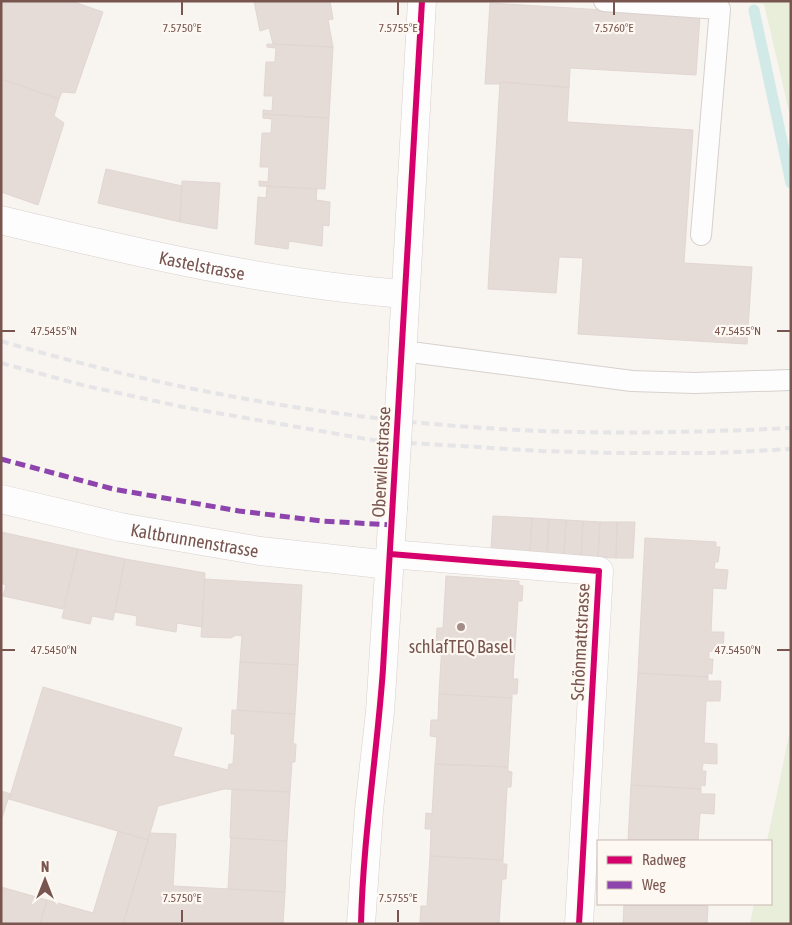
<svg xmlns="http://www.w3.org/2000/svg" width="792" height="925" viewBox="0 0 792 925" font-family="'Asap Condensed',sans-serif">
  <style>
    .green { fill: #e9eedb }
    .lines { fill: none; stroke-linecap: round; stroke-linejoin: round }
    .stream { stroke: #d1eae8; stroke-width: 11 }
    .building { fill: #e5dbd7; stroke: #e1d6d2 }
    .service-casing { stroke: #d8d1ce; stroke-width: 22 }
    .minor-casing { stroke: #d8d1ce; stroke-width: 29 }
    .secondary-casing { stroke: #d8cfcb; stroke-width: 29 }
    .service { stroke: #fefdfd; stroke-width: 20 }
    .minor { stroke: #fefdfd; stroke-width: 28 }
    .secondary { stroke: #fefdfd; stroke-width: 28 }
    .rail { stroke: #e5e4e7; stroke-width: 4; stroke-dasharray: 8 5; stroke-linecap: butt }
    .secondary-bridge-casing { stroke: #d8cfcb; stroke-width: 29; stroke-linecap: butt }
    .secondary-bridge { stroke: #fefdfd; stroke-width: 28 }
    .quiet { stroke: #8e44ad; stroke-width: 5; stroke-dasharray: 10 5; stroke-linecap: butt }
    .cycleway-casing { stroke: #fef8f3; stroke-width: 9 }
    .cycleway { stroke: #d6006c; stroke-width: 6 }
    .ticks { fill: none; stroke: #78564f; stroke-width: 2 }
    .poi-dot { fill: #a58d87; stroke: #fef8f3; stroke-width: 2 }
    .labels { text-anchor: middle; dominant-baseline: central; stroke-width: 4.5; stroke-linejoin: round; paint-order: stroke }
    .street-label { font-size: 18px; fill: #78564f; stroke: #fef8f3 }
    .poi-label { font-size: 18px; fill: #78564f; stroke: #fef8f3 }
    .ticks-label { font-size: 12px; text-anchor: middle; fill: #78564f; stroke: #fef8f3; stroke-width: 4.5; stroke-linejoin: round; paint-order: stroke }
  </style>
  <rect width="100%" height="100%" fill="#f8f4f0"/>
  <path class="green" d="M731 1H791V120L764 4Z
    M791 726V924H750L754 904H771V841H767Z"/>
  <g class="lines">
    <path class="stream" d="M754 10 791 183"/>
  </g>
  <path class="building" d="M1 1H71L103 12 75 93 62 92 59 99 1 79Z
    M254 1H330L333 19 328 20 333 47 273 44 269 28 260 31Z
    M490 3 700 16 696 75 570 68 569 88 500 82V84H485Z
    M267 44 333 47 329 118 263 114V110L272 111 273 96H264L266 62H275L276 48 267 47Z
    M1 79 59 99 54 116 64 123 38 205 1 192Z
    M500 82 569 87 567 122 693 130 684 263 752 267 747 344 578 334 583 258 559 257 556 293 488 289Z
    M263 114 329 118 325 189 259 186V181L268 182 269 167H260L262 133H271L272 119 263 118Z
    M106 169 182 186 180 222 98 203Z
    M182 181 220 183 217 229 180 222Z
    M267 186 317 189 316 200 330 202 329 226 323 225 322 246 289 241 288 249 255 244 258 197 266 198Z
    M493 516 532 518 530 553 491 550Z
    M532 518 549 519 547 553H530Z
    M549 519 566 520 564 555 547 553Z
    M566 520 583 521 581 555H564Z
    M583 521 600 522 598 557 581 555Z
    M600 522H617L616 558 598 557Z
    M617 522H635L633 558H616Z
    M1 532 78 549 63 609 3 596 6 585 1 583Z
    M645 538 716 542V547H720L718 562H715L714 569 728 570 726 589 713 588 711 632H724L723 652 709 651V659H713L712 674 708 673V677L638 673Z
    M78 549 125 559 113 620 92 616 90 624 62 618Z
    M125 559 205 573 202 627 177 623 176 632 136 625 137 616 115 612Z
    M446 576 519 581V585L523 586 522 601H518L513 679H518L517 694H512V698L439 694 442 644 436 643 437 628H443Z
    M205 579 302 585 298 665 240 662 242 636 236 635 231 638 201 637Z
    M240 662 298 665 295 714 237 710Z
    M638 673 708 677V681H721L720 701H706L704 743 717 744V764L703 763 702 771H706L705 786 701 785V789L631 785Z
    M43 687 182 728 173 756 228 770 229 764H233L235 734H231L232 710 295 714 293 744H296L295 762H292L290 792 224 789 158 806 148 840 9 799Z
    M439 694 512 698 508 767 435 764 437 737 430 736 431 720H438Z
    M435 764 508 767V771L512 772 511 787H507L503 860 430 856 431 829H425L426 813 432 814Z
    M631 785 701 789V794H715L714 814 700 813 698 841H628Z
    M232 789 290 792 287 841 230 838Z
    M1 791 11 794 9 799H8L1 821Z
    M118 831 148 840 123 924H40L47 900 93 913Z
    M150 833 176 834 173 886 285 892 283 924H123Z
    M231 838 287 841 285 892 228 889Z
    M430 856 503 860V864H507L506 879H502L499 924H426V922H420L421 906H427Z
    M1 887 47 900 40 924H1Z
    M624 904H694V905L708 906 707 924H623Z"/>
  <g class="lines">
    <g class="service-casing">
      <path id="service" d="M604 1 720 9 701 235
        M403 351 632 381 695 383 791 380"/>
    </g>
    <g class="minor-casing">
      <g id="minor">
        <path id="s1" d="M1 220C134 252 269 284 405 294"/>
        <path id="s2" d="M1 499 120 527 260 551 390 565"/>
        <path d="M390 554 599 571 579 924"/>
      </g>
    </g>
    <g class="secondary-casing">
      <path id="secondary" d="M401 377 422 1
        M361 924 369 810 380 712 393 509"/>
    </g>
    <use href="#service" class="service"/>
    <use href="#minor" class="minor"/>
    <use href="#secondary" class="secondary"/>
    <path class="rail" d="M1 341C176 393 360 424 542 431 625 434 708 432 791 428
      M1 363 86 386 183 407 378 441 541 451 614 453H716L791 449"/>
    <g class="secondary-bridge-casing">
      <path id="secondary-bridge" d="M393 509 401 377"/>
    </g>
    <use href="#secondary-bridge" class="secondary-bridge"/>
    <path class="quiet" d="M1 459 113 489 239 511 322 521 392 525"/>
    <g class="cycleway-casing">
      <path id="cycleway" d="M390 554 599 571 579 924
        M361 924C363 839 377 754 383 669 397 447 409 224 422 1"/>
    </g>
    <use href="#cycleway" class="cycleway"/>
  </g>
  <path class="ticks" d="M182 2V15M398 2V15M614 2V15M2 331H15M777 331H790M2 650H15M777 650H790M182 910V922M398 910V922"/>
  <circle class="poi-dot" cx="461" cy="627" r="5"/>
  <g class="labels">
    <g class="street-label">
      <text stroke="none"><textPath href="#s1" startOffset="206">Kastelstrasse</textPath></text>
      <text transform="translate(381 462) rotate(-87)">Oberwilerstrasse</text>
      <text stroke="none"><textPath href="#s2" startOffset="198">Kaltbrunnenstrasse</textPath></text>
      <text transform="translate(580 642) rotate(-87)">Schönmattstrasse</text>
    </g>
    <g class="poi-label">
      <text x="461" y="646">schlafTEQ Basel</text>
    </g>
  </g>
  <g class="ticks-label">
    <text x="182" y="32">7.5750°E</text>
    <text x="398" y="32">7.5755°E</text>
    <text x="614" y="32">7.5760°E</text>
    <text x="54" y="335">47.5455°N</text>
    <text x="738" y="335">47.5455°N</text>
    <text x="54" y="654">47.5450°N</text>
    <text x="738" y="654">47.5450°N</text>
    <text x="182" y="902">7.5750°E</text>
    <text x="398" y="902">7.5755°E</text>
  </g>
  <rect width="792" height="925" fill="none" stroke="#78564f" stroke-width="5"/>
  <rect x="597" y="840" width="175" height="65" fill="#fef8f3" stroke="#c8b7b1"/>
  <rect x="607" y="856" width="25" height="8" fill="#d6006c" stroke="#c8b7b1"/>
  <text x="642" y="865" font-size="15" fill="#78564f">Radweg</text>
  <rect x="607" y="881" width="25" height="8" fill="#8e44ad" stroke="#c8b7b1"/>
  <text x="642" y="890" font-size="15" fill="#78564f">Weg</text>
  <g transform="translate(45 880)" stroke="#fef8f3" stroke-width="4" paint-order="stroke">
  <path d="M0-4L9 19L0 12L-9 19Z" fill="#78564f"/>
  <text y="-8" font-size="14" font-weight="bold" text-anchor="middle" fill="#78564f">N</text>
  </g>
</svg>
